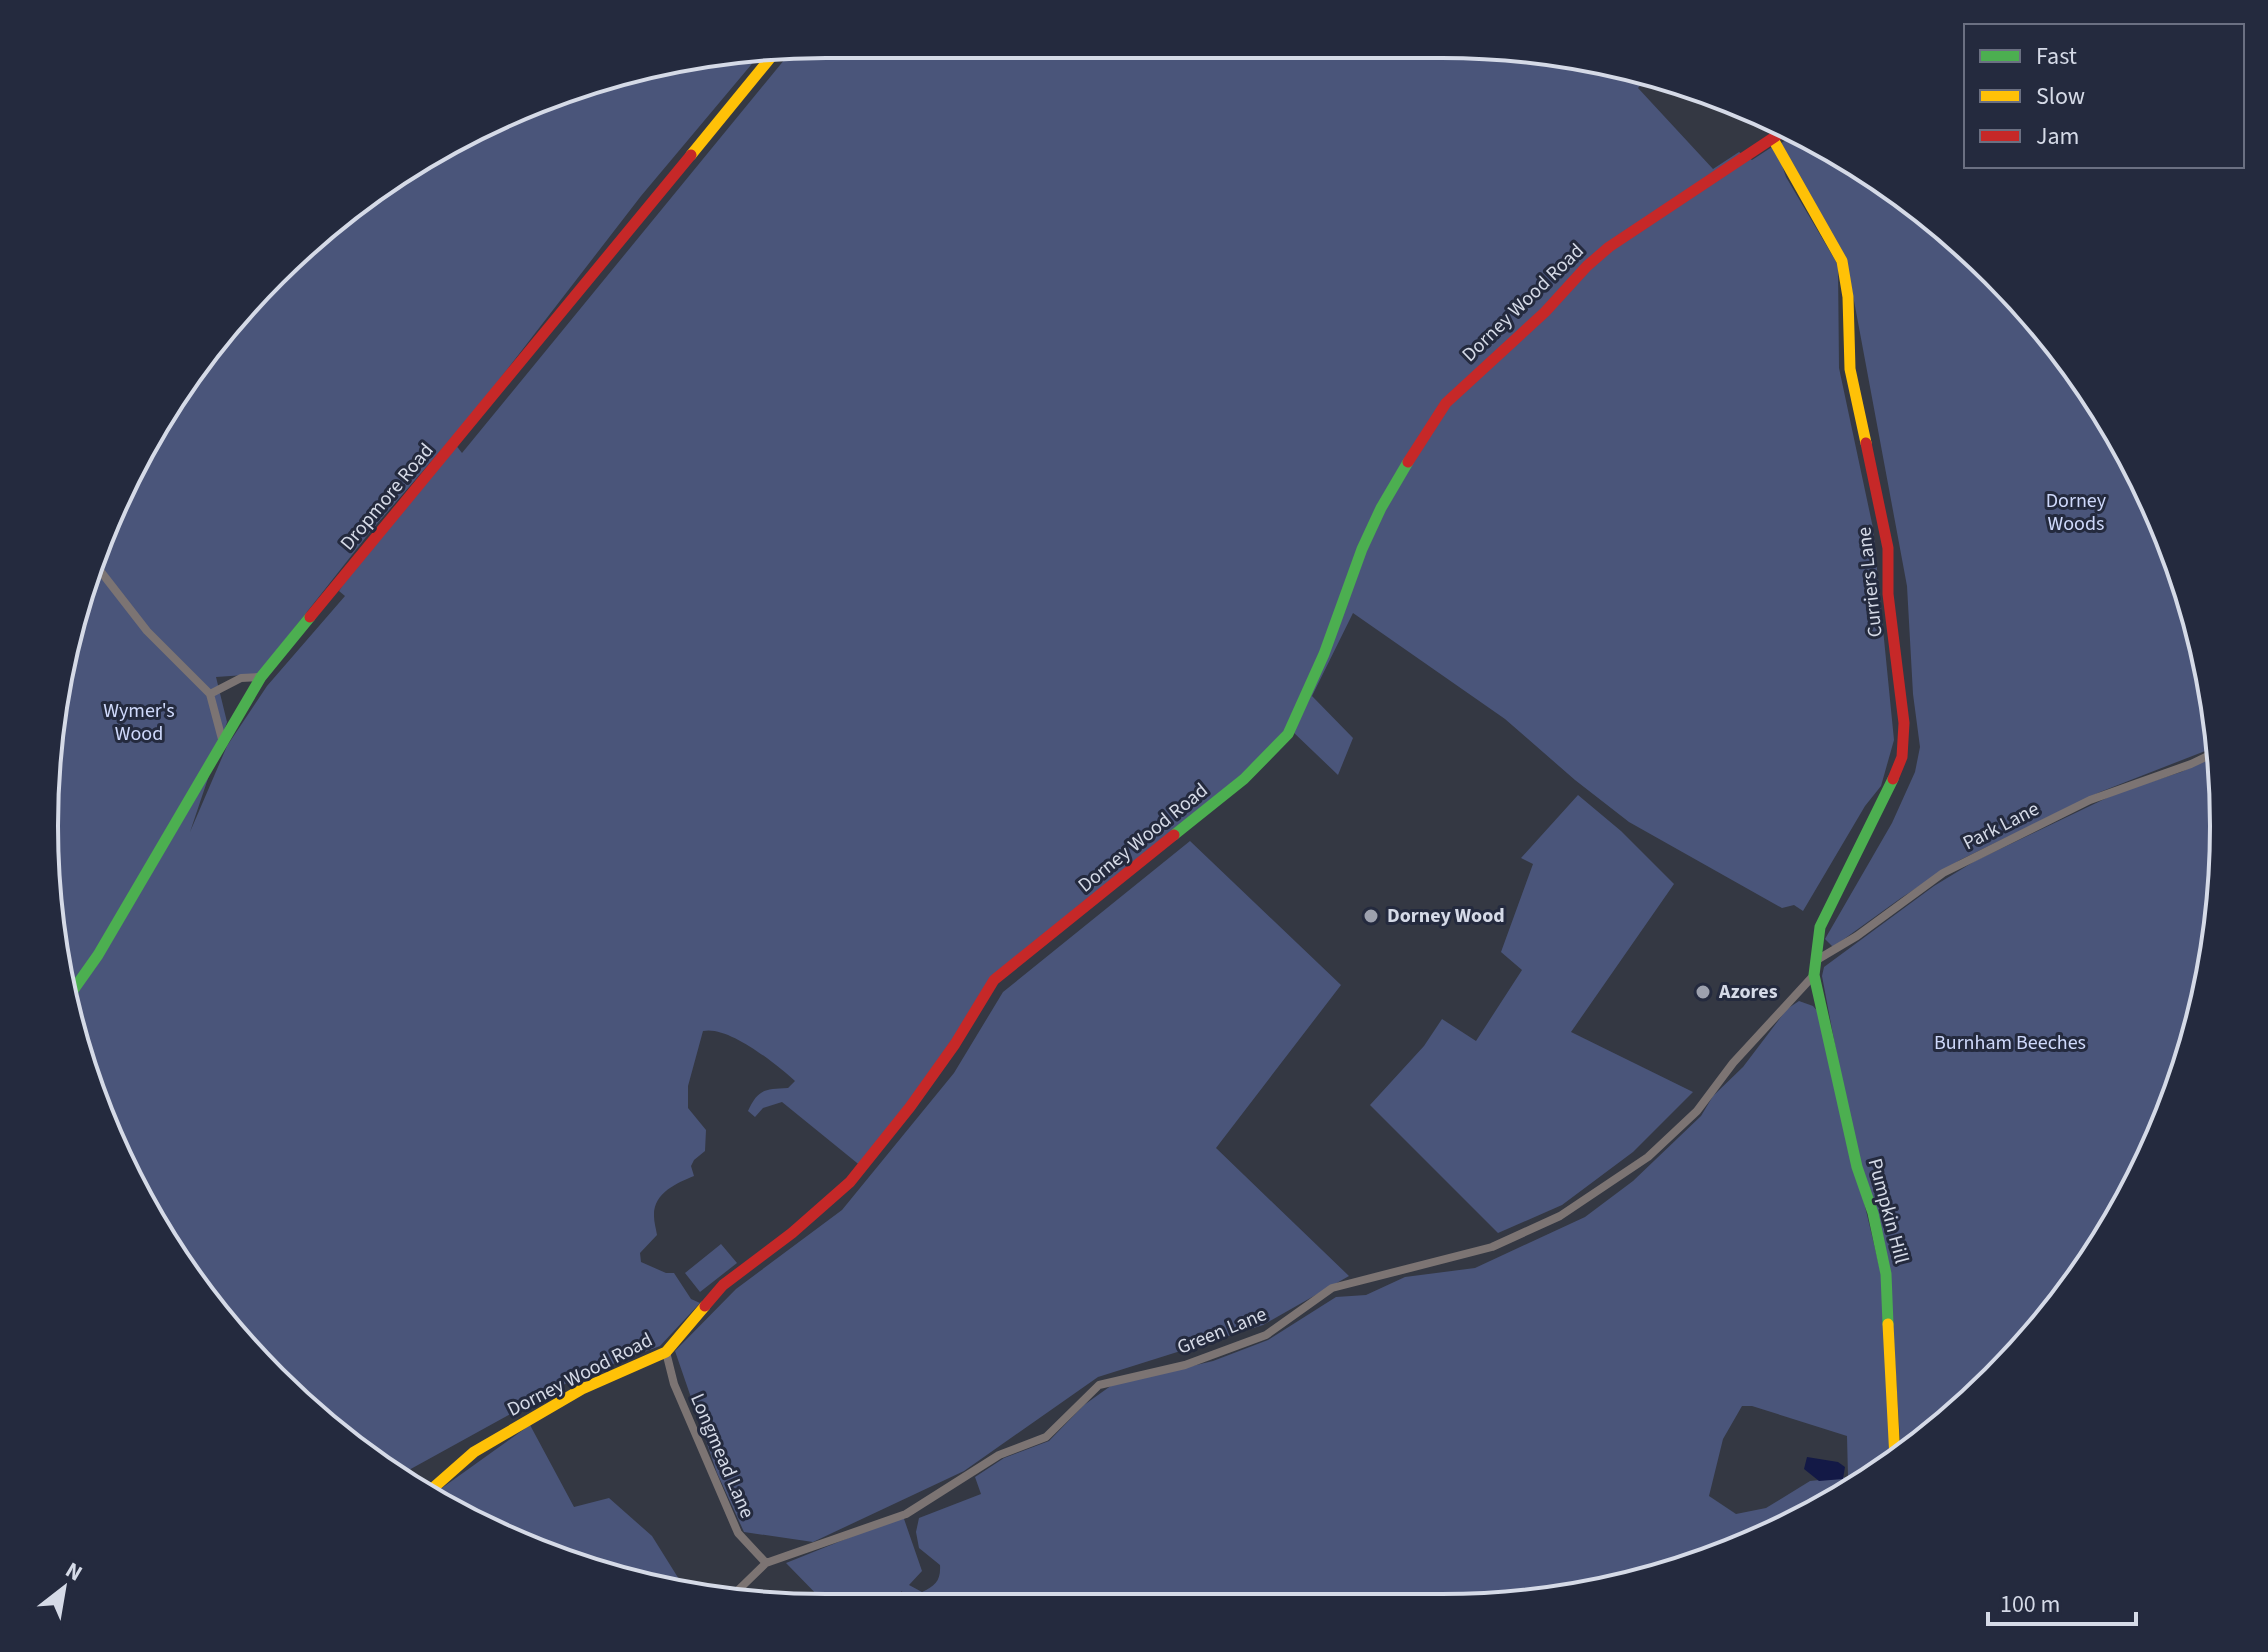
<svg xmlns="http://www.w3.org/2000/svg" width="2268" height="1652" viewBox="0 0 2268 1652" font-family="'Source Sans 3',sans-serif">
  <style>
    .green { fill: #4a557a; fill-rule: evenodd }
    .water { fill: #131946 }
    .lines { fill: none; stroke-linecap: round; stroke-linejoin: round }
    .street { stroke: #7c7473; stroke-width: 8 }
    .fast { stroke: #4caf50; stroke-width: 11 }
    .slow { stroke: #ffc107; stroke-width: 11 }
    .jam { stroke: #c62828; stroke-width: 11 }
    .poi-dot { fill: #9da1ae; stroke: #242a3e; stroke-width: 3 }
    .labels { text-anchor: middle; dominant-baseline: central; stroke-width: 6; stroke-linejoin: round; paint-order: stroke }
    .street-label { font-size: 20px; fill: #d5dae7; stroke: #242a3e }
    .park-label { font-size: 20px; fill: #cfd9fb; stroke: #242a3e }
    .poi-label { font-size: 20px; font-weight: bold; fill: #d5dae7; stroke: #242a3e; text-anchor: start }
    .rim { fill: none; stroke: #d5dae7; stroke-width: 4 }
  </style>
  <rect width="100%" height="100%" fill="#343843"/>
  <path class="green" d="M826 44H1442L1651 73 1638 88 1713 169 1739 152 1752 160 1775 145 1786 177 1838 265 1839 368 1873 528 1894 740 1881 786 1865 806 1803 911 1794 905 1782 908 1629 822 1575 780 1505 719 1353 613 1312 696 1353 738 1338 775 1291 730 1244 779 994 980 862 1167 782 1102 763 1108 755 1117 748 1111C758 1089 765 1089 788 1088L795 1081C776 1064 728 1025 703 1031L688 1086V1108L706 1130 705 1151 694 1160 691 1166 694 1176C677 1183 653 1193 654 1216 654 1222 656 1229 657 1235L640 1253 641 1262 666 1273H674L691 1299 700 1303 660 1346 574 1379 398 1476 311 1414 206 1302 103 1125 51 928V723L124 481 238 311 392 176 623 71 761 53 641 196 475 411 370 532 258 674 216 677 227 722 190 832 227 746 267 686 345 596 339 591 362 555 455 444 462 453 794 48Z
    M1796 133 1876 176 1958 238 2062 350 2143 480 2197 623 2218 746 2100 792 1960 860 1901 898 1833 947 1825 939 1892 823 1915 772 1920 747 1913 694 1907 586 1847 263 1780 144Z
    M2219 754 2222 774 2217 928 2183 1077 2119 1217 2030 1341 1918 1446 1901 1456 1889 1266 1851 1130 1822 976 1824 967 1934 886 1975 861 2117 793 2181 772Z
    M1578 795 1621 831 1674 884 1571 1032 1693 1092 1633 1152 1562 1205 1498 1233 1370 1105 1424 1046 1442 1019 1476 1041 1522 970 1501 952 1533 864 1521 858Z
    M1190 841 1341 985 1216 1148 1349 1276 1263 1325 1098 1377 964 1471 813 1542 744 1532 717 1473 675 1351 736 1289 842 1210 954 1073 1003 992Z
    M1799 1001 1813 1006 1819 1013 1883 1282 1892 1461 1742 1548 1545 1601 903 1605 902 1591 887 1606H828L786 1563 903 1516 922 1571 909 1585 922 1592C935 1586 941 1581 940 1565L919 1548 916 1532 919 1518 981 1494 975 1477 1004 1458 1049 1441 1084 1405 1112 1385 1213 1361 1268 1340 1336 1297 1366 1295 1405 1277 1475 1268 1585 1217 1633 1181 1701 1116 1713 1096 1743 1067 1787 1009ZM1742 1406H1752L1847 1436 1848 1477 1810 1481 1766 1508 1736 1514 1709 1496 1723 1439Z
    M721 1244 737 1263 700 1292 685 1273Z
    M530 1425 574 1507 609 1498 652 1536 687 1592 623 1581 435 1503 428 1498Z"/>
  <path class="water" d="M1807 1457 1838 1462 1845 1467 1843 1479 1819 1481 1804 1469Z"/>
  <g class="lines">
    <path class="street" d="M98 568 147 631 210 694 241 678 261 677
      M210 694 223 743
      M1815 961 1857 936 1943 873 2090 800 2191 764 2218 751
      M666 1352 674 1384 738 1533 766 1563
      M729 1599 766 1563 906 1514 999 1455 1046 1437 1099 1385 1185 1365 1266 1335 1332 1288 1492 1247 1560 1216 1648 1157 1697 1111 1733 1063 1814 975"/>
    <path class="fast" d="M1174 835 1244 779 1288 734 1324 654 1362 549 1381 508 1408 462
      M69 996 98 955 261 677 310 617
      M1888 1324 1886 1274 1873 1213 1857 1167 1814 975 1820 927 1893 779"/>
    <path class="slow" d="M1773 139 1842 261 1848 297 1850 369 1866 443
      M691 155 776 51
      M1888 1324 1895 1459
      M424 1496 474 1452 582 1389 666 1352 705 1306"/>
    <path class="jam" d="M1866 443 1888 548V594L1904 723 1902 757 1893 779
      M1408 462 1446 403 1545 312 1587 266 1609 247 1788 128
      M310 617 691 155
      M705 1306 723 1285 792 1233 850 1182 910 1107 955 1044 994 980 1174 835"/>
  </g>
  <g class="poi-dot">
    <circle cx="1371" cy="916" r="8"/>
    <circle cx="1703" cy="992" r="8"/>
  </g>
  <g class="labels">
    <g class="street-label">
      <text transform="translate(1523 303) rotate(-44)">Dorney Wood Road</text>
      <text transform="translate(387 497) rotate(-50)">Dropmore Road</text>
      <text transform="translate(1870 582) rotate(-96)">Curriers Lane</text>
      <text transform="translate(2001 826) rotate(-27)">Park Lane</text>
      <text transform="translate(1143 838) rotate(-39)">Dorney Wood Road</text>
      <text transform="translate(1888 1211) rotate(75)">Pumpkin Hill</text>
      <text transform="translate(1222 1331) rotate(-22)">Green Lane</text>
      <text transform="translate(580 1375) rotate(-27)">Dorney Wood Road</text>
      <text transform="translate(722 1456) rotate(67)">Longmead Lane</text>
    </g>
    <g class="park-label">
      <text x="2076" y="501">Dorney<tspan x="2076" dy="23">Woods</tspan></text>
      <text x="139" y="711">Wymer's<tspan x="139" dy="23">Wood</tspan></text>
      <text x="2010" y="1043">Burnham Beeches</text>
    </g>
    <g class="poi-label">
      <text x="1387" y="916">Dorney Wood</text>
      <text x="1719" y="992">Azores</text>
    </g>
  </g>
  <path d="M0 0H2268V1652H0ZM826 58H1442A768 768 0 0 1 2210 826V826A768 768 0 0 1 1442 1594H826A768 768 0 0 1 58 826V826A768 768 0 0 1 826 58Z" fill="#242a3e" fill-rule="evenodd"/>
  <path class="rim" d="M826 58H1442A768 768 0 0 1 2210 826V826A768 768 0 0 1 1442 1594H826A768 768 0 0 1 58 826V826A768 768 0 0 1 826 58Z"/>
  <rect x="1964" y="24" width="280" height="144" fill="#242a3e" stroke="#6b7082" stroke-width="2"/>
  <rect x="1980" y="50" width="40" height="12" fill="#4caf50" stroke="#6b7082" stroke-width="2"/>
  <text x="2036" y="64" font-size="24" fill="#d5dae7">Fast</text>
  <rect x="1980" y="90" width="40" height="12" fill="#ffc107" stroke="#6b7082" stroke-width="2"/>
  <text x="2036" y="104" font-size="24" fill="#d5dae7">Slow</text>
  <rect x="1980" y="130" width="40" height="12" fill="#c62828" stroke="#6b7082" stroke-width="2"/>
  <text x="2036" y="144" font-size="24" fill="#d5dae7">Jam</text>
  <g transform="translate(64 1588) rotate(31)" stroke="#242a3e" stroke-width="6" paint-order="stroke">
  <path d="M0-6L14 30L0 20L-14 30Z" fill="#d5dae7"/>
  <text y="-12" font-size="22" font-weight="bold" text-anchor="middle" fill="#d5dae7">N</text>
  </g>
  <path d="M1988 1612v12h148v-12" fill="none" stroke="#d5dae7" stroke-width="4"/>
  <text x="2000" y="1612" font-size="24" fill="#d5dae7" stroke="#242a3e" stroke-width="6" paint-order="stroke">100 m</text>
</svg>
